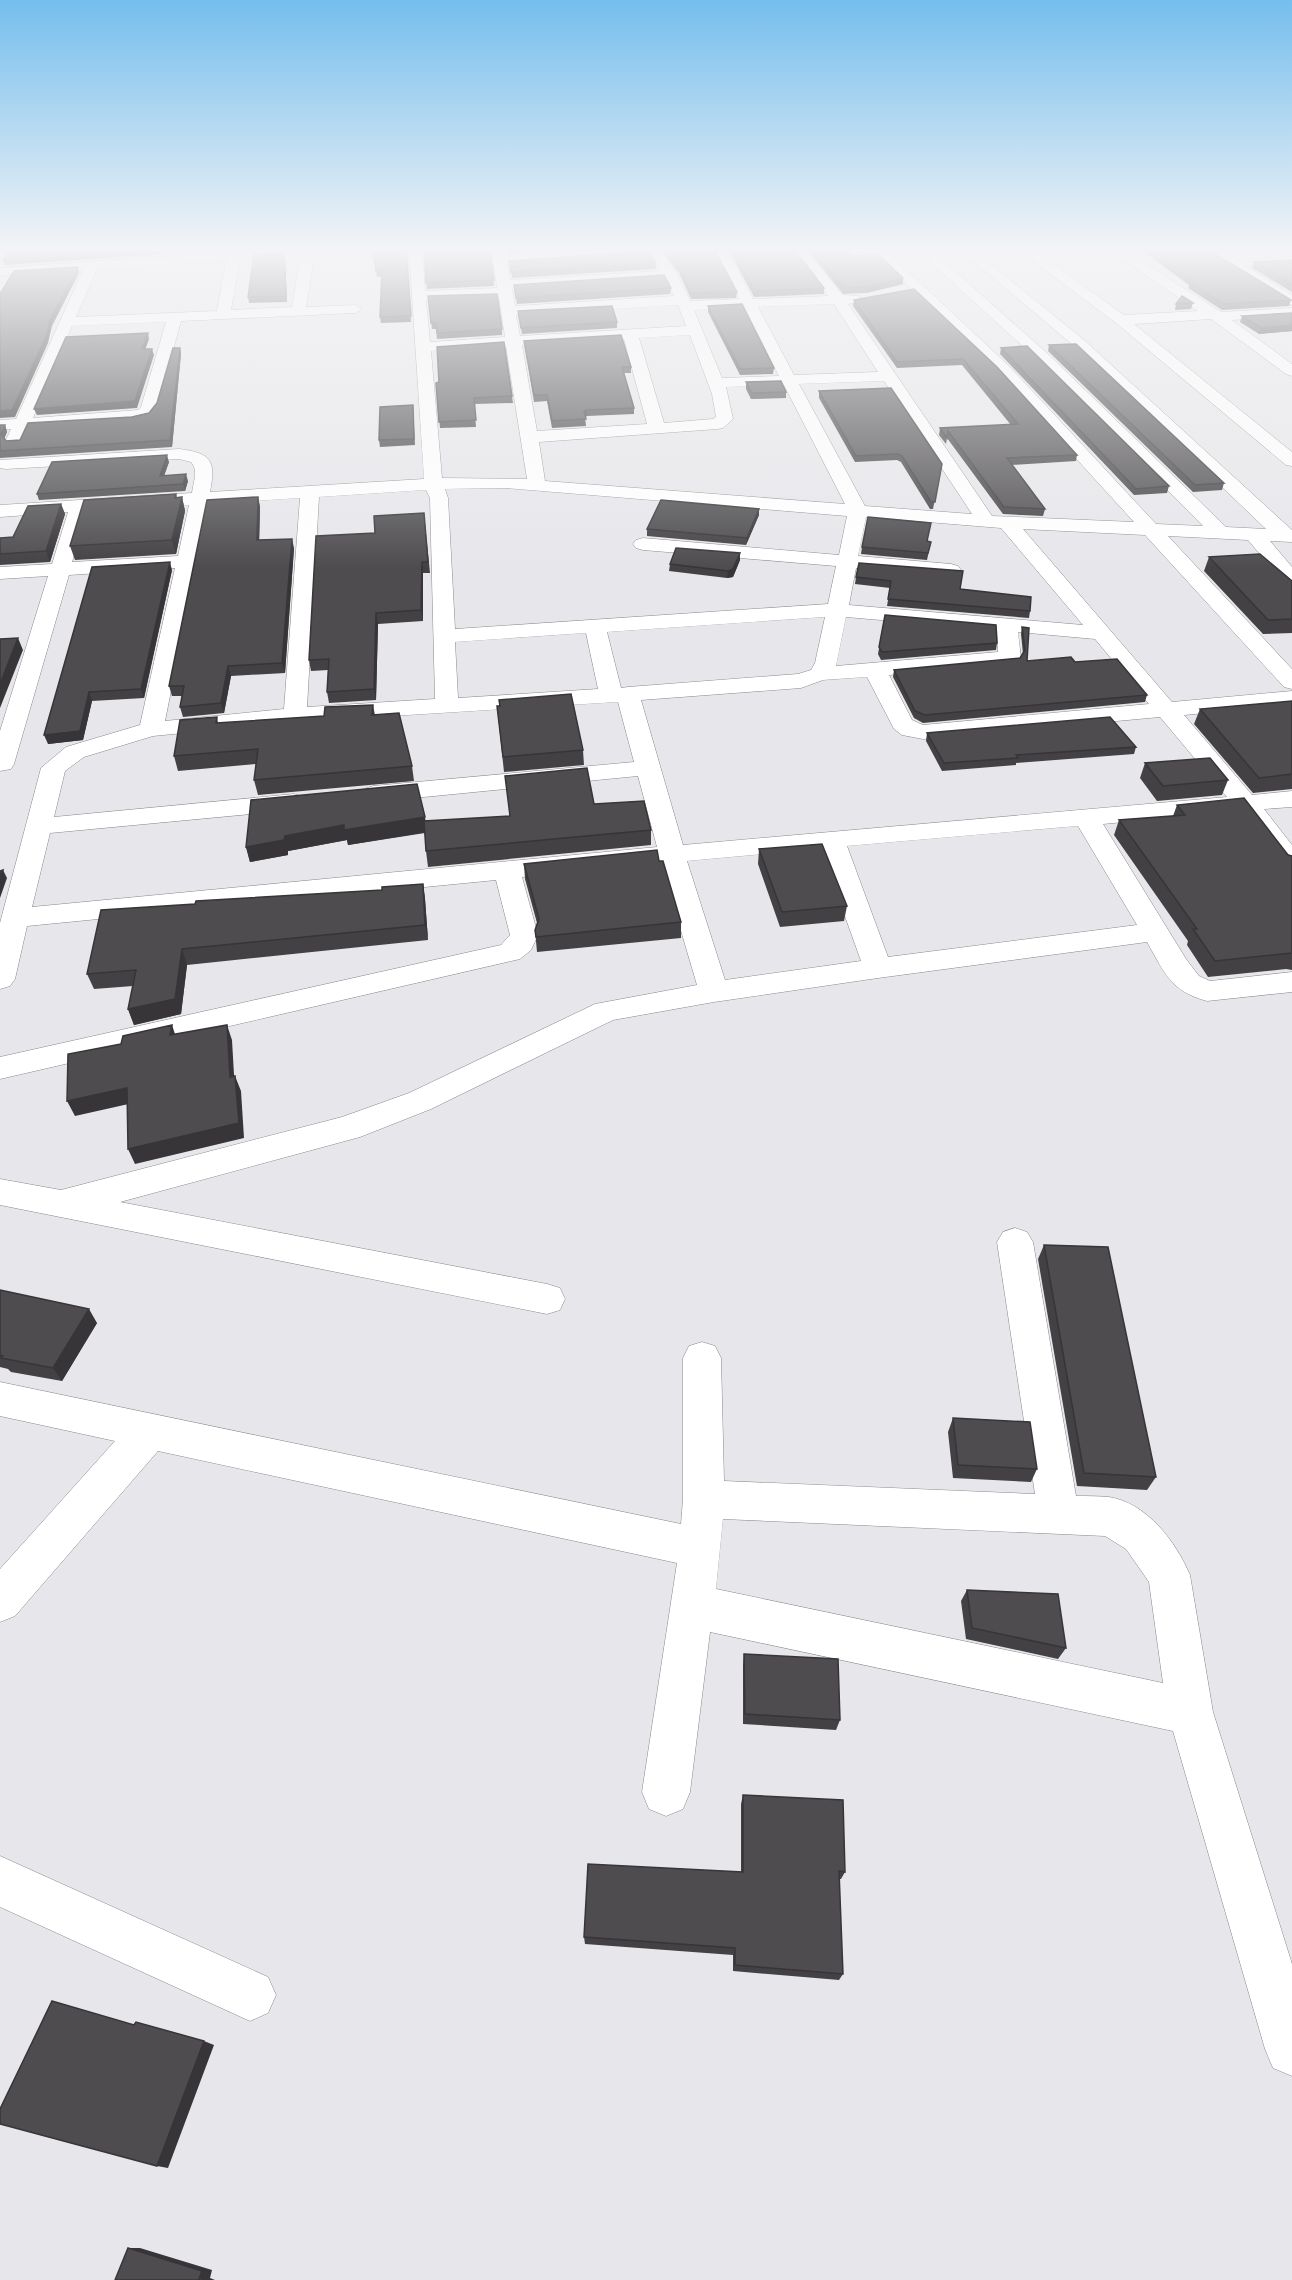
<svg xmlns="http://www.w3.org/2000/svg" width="1292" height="2280" viewBox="0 0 1292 2280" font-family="'Zilla Slab',serif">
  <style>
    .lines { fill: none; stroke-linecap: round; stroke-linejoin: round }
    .street-casing { stroke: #88888b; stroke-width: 1 }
    .street { fill: #fff; fill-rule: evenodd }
    .wall { fill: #434144 }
    .shaded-wall { fill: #373537 }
    .building { fill: #4e4c4f; stroke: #373537; stroke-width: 1.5 }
  </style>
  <rect width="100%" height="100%" fill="#e7e7eb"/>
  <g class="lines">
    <g class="street-casing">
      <path id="street" d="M271 249H326L319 253 240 259 231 310 292 307 299 265 306 261 313 265 306 307 355 305 362 309 355 313 181 321 157 409 150 418 134 422 29 428 20 446H8L5 442 11 429 0 430V420L16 419 83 270 0 276V268ZM226 260 217 311 76 317 97 269ZM166 322 141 407 138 410 33 418 72 326Z
        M409 249H422L425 291 497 288 492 249H504L506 256 615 249H659L677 274 690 301 739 299 714 249H726L753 299 828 296 792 249H805L842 295 859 296 861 299 859 302 848 304 992 516 1134 522 997 372 870 249H884L1009 366 1156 524 1203 526 1039 361 916 249H930L1049 355 1226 527 1266 529 1074 346 959 249H972L1084 340 1292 530V542L1270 541 1292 567V586L1285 584 1248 540 1168 536 1292 669V689L1284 687 1145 535 1023 529 1172 702 1292 691V705L1184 715 1252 795 1292 791V807L1264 809 1292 845V871L1283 869 1239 811 1103 824 1186 959 1199 976 1210 981 1292 972V992L1207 1001C1170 991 1165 973 1147 942L878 978 714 1002 613 1020 431 1109 360 1137 120 1202 547 1284 560 1288 565 1299 560 1310 547 1314 0 1205V1179L61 1190 342 1117 409 1093 595 1004 697 985 661 863 522 877 538 935 531 950 520 959 0 1079V1057L501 945 510 935 496 880 27 926 15 979 10 986 0 989V923L41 768 66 747 140 725 175 568 69 575 14 764 11 769 0 771V731L48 576 0 579V567L52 564 68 512 0 517V505L192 493C193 483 199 470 191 462L179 459 6 469 0 468V460L179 449C212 453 216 461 210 492L424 479ZM649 254 660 271 510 280 507 264ZM665 278 674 296 515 306 512 289ZM499 297 505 337 430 342 426 300ZM834 304 878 372 794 375 758 307ZM678 305 686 326 520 336 516 315ZM744 308 779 376 722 378 694 310ZM690 335 712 394 716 417 713 419 664 423 639 338ZM624 339 647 424 537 431 522 345ZM506 346 527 479 442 478 431 351ZM884 381 972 514 865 506 799 384ZM784 385 845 504 545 481 539 442 717 429 723 428 733 419 726 387ZM506 488 847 516 839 555 643 538 636 540 633 544 636 548 643 550 836 566 828 604 455 629 448 498 445 489ZM426 490 430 498 435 699 307 707 319 497ZM300 498 284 709 165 721 208 504ZM189 505 178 556 72 562 87 511ZM866 517 1001 528 1083 625 849 605 856 568 951 576 958 574 961 570 958 566 951 564 858 556ZM825 617 815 663 811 670 798 674 628 687 621 688 607 632ZM846 617 997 630 998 652 836 666ZM1018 632 1095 639 1149 704 923 725 912 720 889 675 1018 663 1021 658ZM586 633 598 689 458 698 455 642ZM867 677 894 729 902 735 923 739 1160 717 1227 797 683 845 641 700 801 688 823 680ZM618 702 634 762 373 786 364 789 360 794 364 799 373 802 638 776 657 847 32 907 50 833 294 810 303 807 307 802 303 797 294 794 54 817 65 771 84 757 153 736 295 722ZM1078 826 1137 925 888 957 847 846ZM821 849 861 961 725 980 687 861Z
        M1017 249H1032L1124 315 1198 311 1108 249H1122L1221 312 1292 308V316L1232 320 1292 364V376L1286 374 1211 319 1134 324 1292 452V466L1286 465 1116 323Z
        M1201 249H1216L1222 252 1292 249V256L1234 259 1292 295V305Z
        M1015 1228 1027 1232 1033 1242 1076 1496C1086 1496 1098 1496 1109 1497 1147 1503 1176 1542 1190 1575L1213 1712 1292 1964V2076L1273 2068 1265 2049 1173 1731 710 1632 690 1792 683 1809 666 1816 649 1809 642 1792 677 1563 158 1451 15 1616 0 1622V1569L115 1441 0 1416V1382L681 1524 683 1499V1358L689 1346 702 1342 715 1346 721 1358 724 1481 1035 1494 997 1242 1003 1232ZM723 1519 1105 1536 1126 1549 1149 1582 1163 1683 716 1589Z
        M0 1856 268 1977 276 1995 268 2013 250 2021 0 1907Z"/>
    </g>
    <use href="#street" class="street"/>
  </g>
  <path class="wall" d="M373 249H407L411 322 381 323 380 317 382 276 377 277Z
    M422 249H490L494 286 427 289 424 249Z
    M660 249H714L737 292 736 298 691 299 679 273Z
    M728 249H794L824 288V294L754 297Z
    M807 249H846L852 256 903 284 866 293 843 294Z
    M1140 249H1207L1291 300 1289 306 1222 310 1188 288 1189 285Z
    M285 258 287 302 249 303 248 297Z
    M1292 260V292L1252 268 1254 262Z
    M509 261 656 263V269L512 278Z
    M514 285 671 288 670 294 517 304Z
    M914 289 1077 455 1076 461 1011 465 1045 509 1043 516 1003 514 947 438 946 444 939 435 940 428 1011 425 962 365 897 368 853 306 854 300Z
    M428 296 502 329V335L437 339 436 329H432Z
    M1193 303 1191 309 1175 310 1176 304Z
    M708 306 774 368 773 374 740 375 708 312Z
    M518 311 617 322V328L522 334Z
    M1292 313V331L1259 334 1240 322 1242 316Z
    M524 341 631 367V373H624L634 408V414L587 416 585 417 586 426 552 428 547 401 534 402Z
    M1049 345 1224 483 1222 490 1193 492 1048 351Z
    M180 348 181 354 172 447 0 458V425H5L7 432 4 439 6 441 20 440 149 413 157 403Z
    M1001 348 1169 486 1167 493 1134 495 1000 354Z
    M746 382 786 392V398L751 399 746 389Z
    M436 383 512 396 513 403 474 404 476 427 440 428Z
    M819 391 942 464 933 509H930L901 462 897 460 855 462 819 398Z
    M413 405 415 445 380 447 379 440Z
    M169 462 164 475 188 481 185 491 39 500 37 494Z
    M182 497 185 511 176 554 75 560 70 546 177 498Z
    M258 497 260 507 259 540 294 548 285 673 231 676 224 713 183 717 180 707 182 696H172L169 686Z
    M61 504 65 514 50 562 0 565V538L13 537Z
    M424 513 430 573H423V621L378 624 376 700 329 703 327 692 328 670 311 671 309 660 375 533Z
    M759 515 746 545 647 536V529Z
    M927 541 931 542 927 560 861 554 862 547Z
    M1209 557 1292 581V633L1263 634 1204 571Z
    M740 560 733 577 727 578 669 571 670 564Z
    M172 570 144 698 92 701 83 740 48 744Z
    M856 577 960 589 1030 611 1029 618 887 606 890 588 855 584Z
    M885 615 997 643 996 650 881 660 878 654Z
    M1022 627 1027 661 1075 662 1147 695 1145 702 923 723 914 718 893 677 894 670 1020 658 1023 654 1021 634Z
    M1292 701V789L1253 793 1194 724 1200 709Z
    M373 705 375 715 412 766 414 781 258 795 254 780 256 764 178 771 174 756 217 717 218 723 324 716Z
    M497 706 583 750 584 765 504 772Z
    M927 733 1136 747 1134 754 1016 763V765L942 771 926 741Z
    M1145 763 1228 780 1222 795 1157 801 1140 778Z
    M594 804 651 830V845L428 867 426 851 425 833 348 845 347 840 288 851V855L250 862 246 847 425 821 510 816Z
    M1177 805 1292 856V970L1286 969 1208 977 1187 945 1188 941 1114 835 1119 820 1173 816Z
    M759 849 847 906 844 921 780 927 758 864Z
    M659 861 681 922V938L537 952 535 930 537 923 525 879 524 864Z
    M423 884 425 899 428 940 187 965 181 1014 134 1025 128 1009 133 986 94 989 87 974 195 904 382 890Z
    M1044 1245 1156 1477 1147 1490 1077 1486 1038 1259Z
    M0 1290 97 1323 62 1381 11 1372 8 1369 0 1367Z
    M953 1418 1037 1469 1031 1482 953 1478 948 1432Z
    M967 1590 1066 1648 1058 1659 966 1639 961 1601Z
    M744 1654 840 1720 836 1730 743 1724V1665Z
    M743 1795 845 1872 841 1879H839L843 1974 839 1980 733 1971V1955L585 1944 584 1937 741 1872V1804Z"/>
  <path class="shaded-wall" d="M166 249H179V253L5 265 3 260Z
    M507 249H587L508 254Z
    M284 252 285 258 287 302 286 296Z
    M78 267 79 273 52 326 48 343 15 417 0 418V411L50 320Z
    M903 278V284L866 293V287Z
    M1292 325V331L1259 334 1261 328Z
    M148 333 149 339 143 356 142 349Z
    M180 348 181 354 172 447 170 440Z
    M152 349 154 355 137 408 37 415 34 409Z
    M587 410V416L584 417V411Z
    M5 425 7 432 3 441 1 434Z
    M167 455 169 462 162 482 160 476Z
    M186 474 188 481 185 491 183 484Z
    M176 494 180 508 182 497 185 511 176 554 172 540 175 498Z
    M258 497 260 507 259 549 257 540Z
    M61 504 65 514 50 562 46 551Z
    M759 509V515L746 545 747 538Z
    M292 539 294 548 285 673 282 663Z
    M740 553V560L733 577 727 578 728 571Z
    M170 562 172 570 144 698 141 689Z
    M422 562 423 573V621L421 610Z
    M376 613 378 624 376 700 374 689Z
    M18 638 23 650 0 708V684Z
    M228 666 231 676 224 713 221 703Z
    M89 692 92 701 83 740 48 744 44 735Z
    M425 817 427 832 348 845 347 840 288 851V855L250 862 246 847 285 836 344 825Z
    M3 870 7 878 0 898V879Z
    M423 884 425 899 428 940 425 925Z
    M182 949 187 965 181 1014 134 1025 128 1009Z
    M172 1025 177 1040 170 1035Z
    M227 1025 232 1040 235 1092 230 1077Z
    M235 1076 241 1091 244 1138 135 1164 128 1149Z
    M127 1088 133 1103 75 1116 67 1101Z
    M89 1309 97 1323 62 1381 53 1368Z
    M204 2041 214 2045 168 2168 157 2166Z
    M128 2248H140L212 2270 210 2278 215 2280H203Z"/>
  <path class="building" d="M11 249H166L3 260Z
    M373 249H406L411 316 380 317 382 271H376Z
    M424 249H490L494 280 426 283Z
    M665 249H714L737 292 691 293 679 267Z
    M731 249H794L824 288 755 291Z
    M812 249H846L852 256 879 255 903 278 866 287 844 288Z
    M1148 249H1207L1291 300 1223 304 1190 283 1191 280Z
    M648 251 656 263 511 272 509 261Z
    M284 252 286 296 248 297 254 255Z
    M1292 260V285L1254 262Z
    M78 267 50 320 46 337 12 410 0 411V294L14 271Z
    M664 275 671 288 516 298 514 285Z
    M914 289 997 367 1077 455 1007 458 1045 509 1004 507 948 431 947 438 940 428 1018 424 963 359 897 362 854 300Z
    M497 294 502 329 437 333 436 323H431L428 296Z
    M1182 296 1193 303 1176 304Z
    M742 304 774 368 740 369 708 306Z
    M612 306 617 322 521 328 518 311Z
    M1292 313V325L1261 328 1242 316Z
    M148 333 142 349H152L135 401 34 409 66 337Z
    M621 335 631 367H622L634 408 587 410 584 411 586 419 552 421 547 395H534L524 341Z
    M504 342 512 396 474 398 476 420 439 422 436 383 439 382 437 347Z
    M1076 344 1224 483 1195 485 1049 345Z
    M1027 346 1169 486 1136 489 1001 348Z
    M173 348H180L170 440 0 451V425H5L1 434 6 441 20 440 28 423 132 417 149 413 157 403Z
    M781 381 786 392 752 393 746 382Z
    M891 388 942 464 935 502H931L902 456 898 454 856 456 819 391Z
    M413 405 414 439 379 440 380 407Z
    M167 455 160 476 186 474 183 484 37 494 52 462Z
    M176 494 175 498 182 497 172 540 70 546 84 500Z
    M258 497 257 540 292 539 282 663 228 666 221 703 180 707 184 686H169L207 500Z
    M661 500 759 509 747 538 647 529Z
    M61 504 46 551 0 554V538L13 537 28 506Z
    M424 513 428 562H422L421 610 376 613 374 689 327 692 329 659 309 660 316 536 375 533 374 516Z
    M868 517 931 523 927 541 931 542 928 553 862 547Z
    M676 548 740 553 733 569 728 571 670 564Z
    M1260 554 1292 581V619L1268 620 1209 557Z
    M170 562 141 689 89 692 80 731 44 735 92 567Z
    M859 563 963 571 960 589 1031 597 1030 611 888 599 891 581 856 577Z
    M885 615 996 625 997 643 882 652 879 647Z
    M1022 627 1029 628 1027 661 1071 657 1075 662 1117 659 1147 695 925 715 915 711 894 670 1020 658 1025 650Z
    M18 638 0 684V639Z
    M571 694 583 750 503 757 497 706H500L499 700Z
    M1292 701V774L1259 778 1200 709Z
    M373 705 372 715 399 713 412 766 254 780 258 749 174 756 180 720 217 717 216 723 324 716 325 707Z
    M1110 717 1136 747 1016 755 1018 758 944 763 927 733Z
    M1210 758 1228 780 1163 786 1145 763Z
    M587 768 594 804 644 801 651 830 426 851 424 821 510 816 505 776Z
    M417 784 425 817 344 830V825L285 836 284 840 246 847 251 800Z
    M1244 798 1288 855 1292 856V953L1215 961 1193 929H1197L1119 820 1185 815 1177 805Z
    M822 844 847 906 782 912 759 849Z
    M657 850 659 861H663L681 922 536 937 535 930 539 919 524 864Z
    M3 870 0 879V871Z
    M423 884 425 925 182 949 175 999 128 1009 136 970 87 974 101 910 195 904 196 901 382 890V887Z
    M172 1025 170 1035 227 1025 230 1077 235 1076 239 1123 128 1149 127 1088 67 1101 68 1054 121 1044 123 1036Z
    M1044 1245 1108 1247 1156 1477 1084 1473Z
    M0 1290 89 1309 53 1368 1 1358 3 1356 0 1355Z
    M953 1418 1030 1422 1037 1469 958 1465Z
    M967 1590 1058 1594 1066 1648 972 1628Z
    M744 1654 838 1659 840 1720 745 1714Z
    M743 1795 843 1800 845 1872 839 1871 843 1974 735 1965V1948L584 1937 588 1864 743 1872Z
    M52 2001 134 2025 136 2022 204 2041 157 2166 0 2124V2109Z
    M128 2248 202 2271 199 2279 203 2280H115Z"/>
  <linearGradient id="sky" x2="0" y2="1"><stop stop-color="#75beed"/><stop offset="0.44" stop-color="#f4f4f6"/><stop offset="1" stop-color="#f4f4f6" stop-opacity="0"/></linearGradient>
  <rect width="1292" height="568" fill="url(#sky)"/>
</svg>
